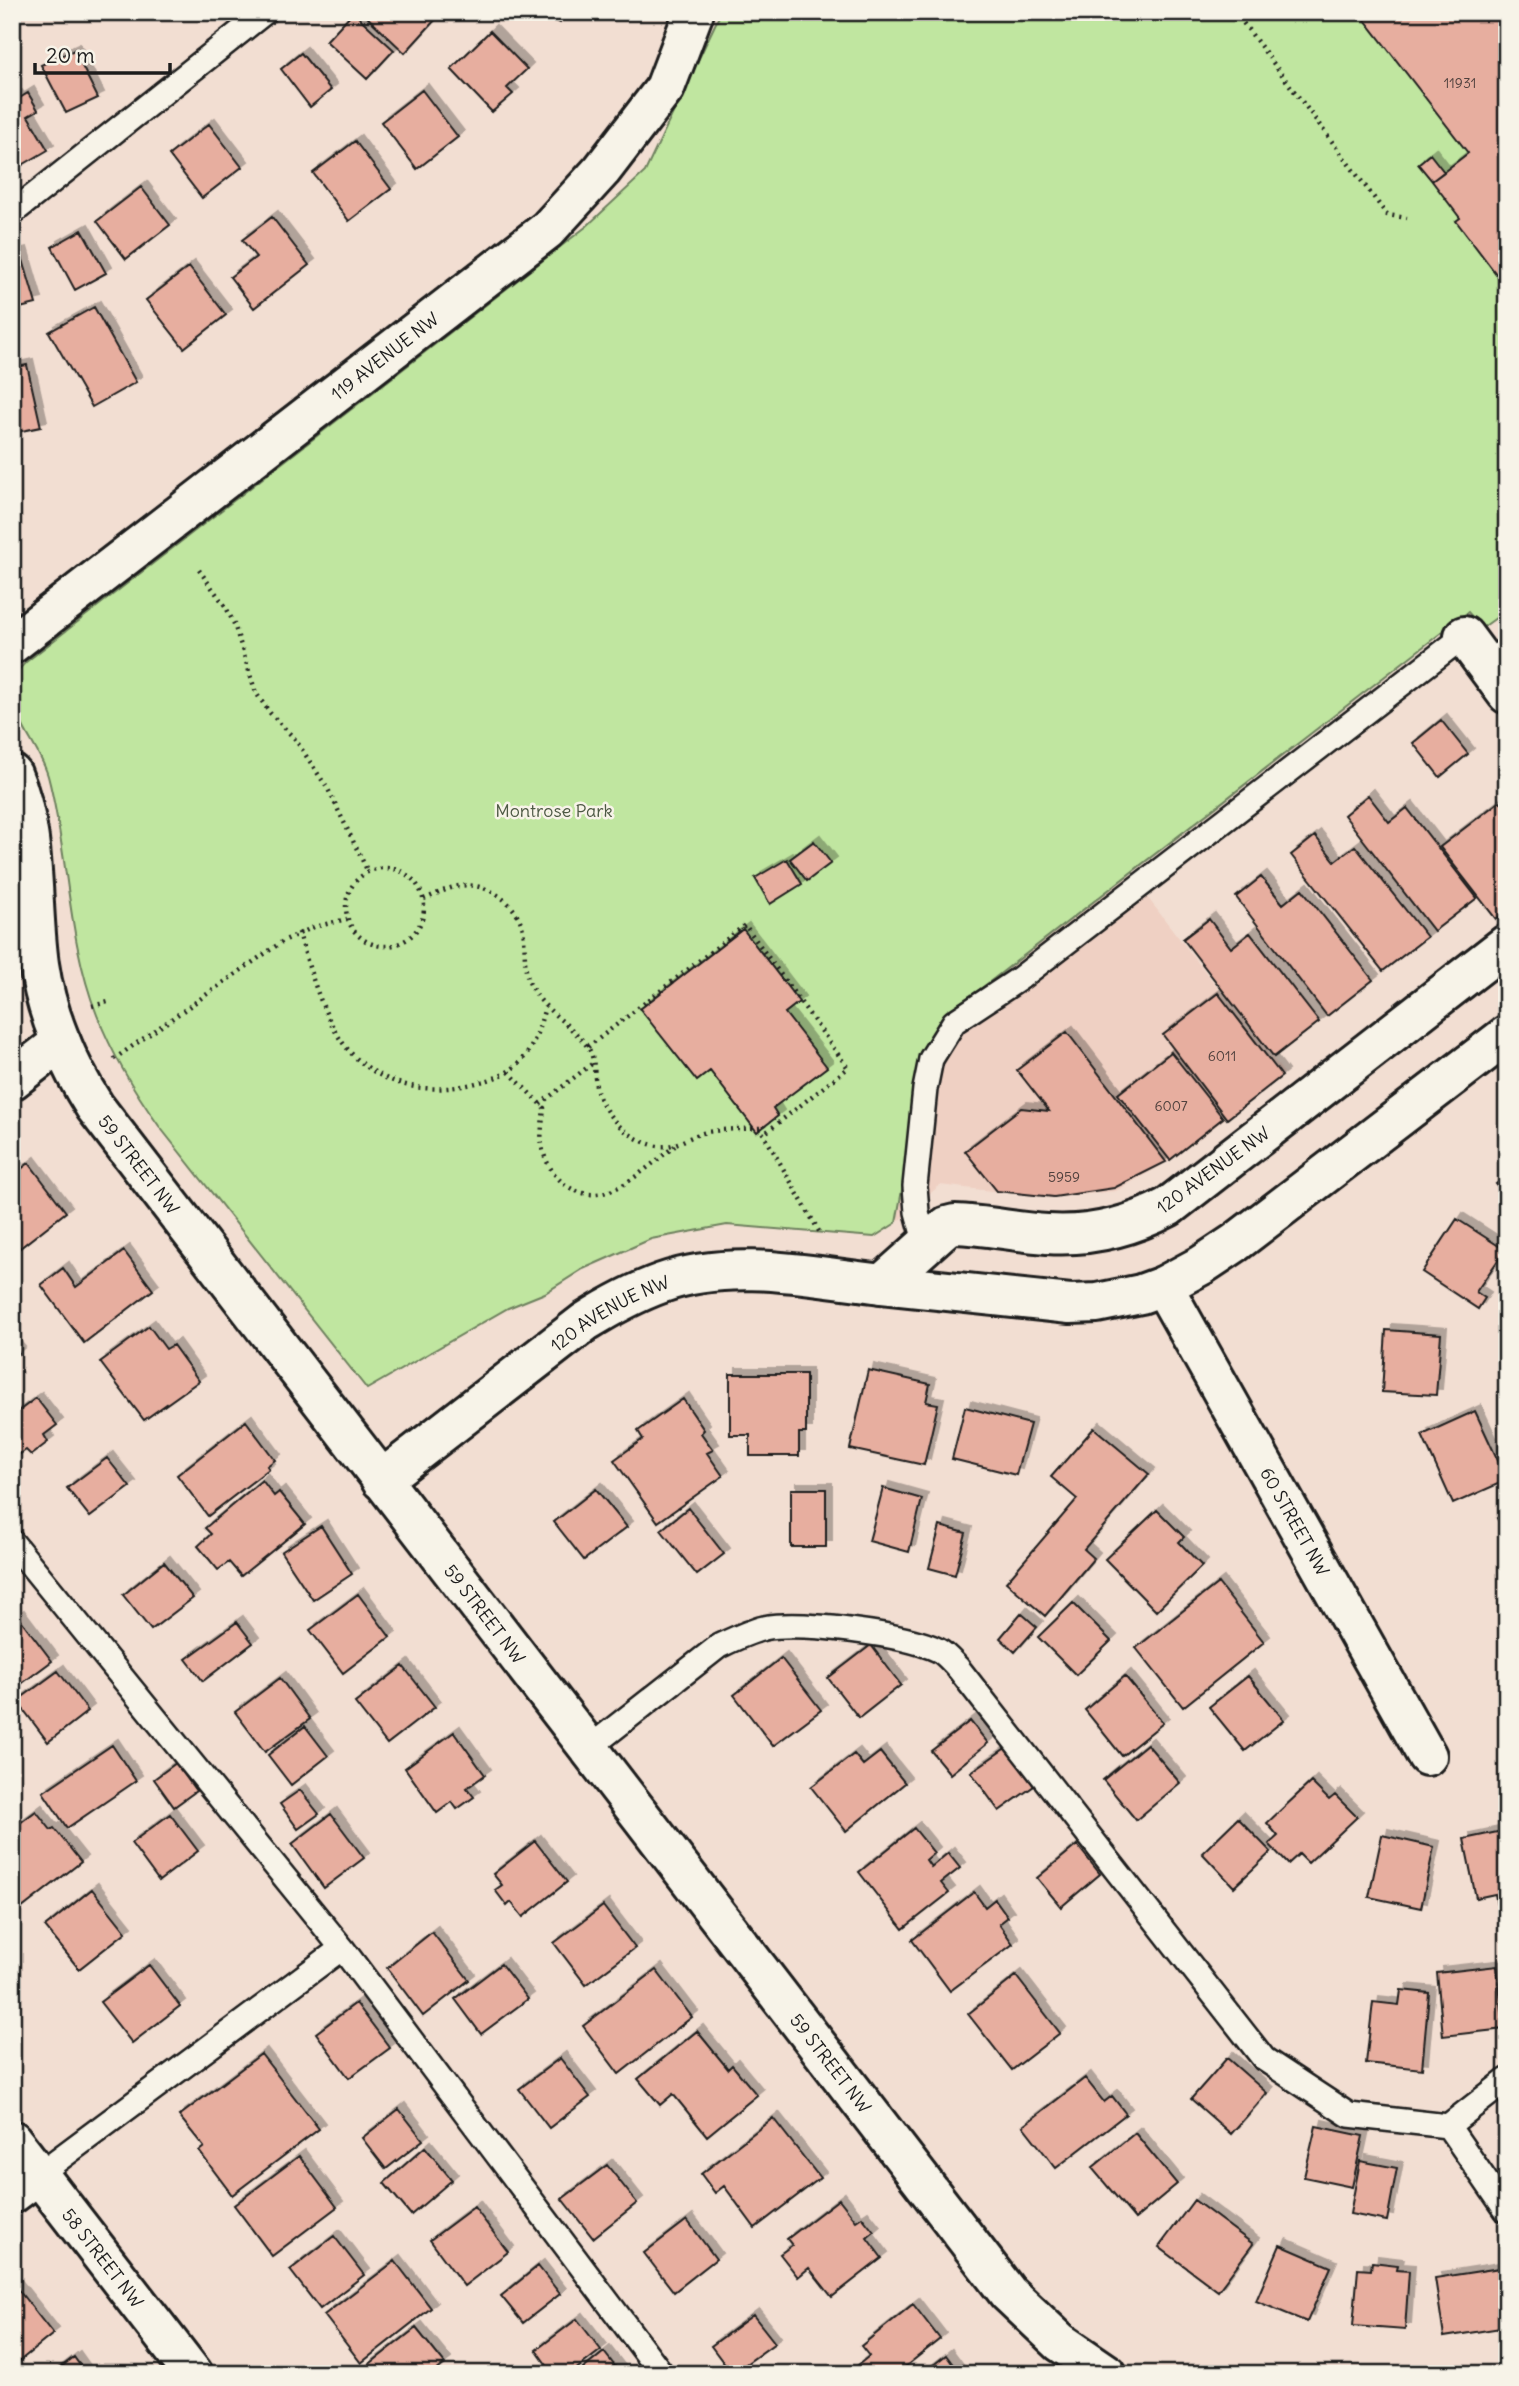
<svg xmlns="http://www.w3.org/2000/svg" width="1519" height="2386" viewBox="0 0 1519 2386" font-family="Delius,sans-serif">
  <style>
    .built { fill: #efd0c3 }
    .green { fill: #c0e6a0; stroke: #6e815e; stroke-width: 2 }
    .building { fill: #e7ae9f; stroke: #1c1c1c; stroke-width: 2; filter: url(#shadow) }
    .lines { fill: none; stroke-linecap: round; stroke-linejoin: round }
    .service-casing { stroke: #1c1c1c; stroke-width: 28 }
    .minor-casing { stroke: #1c1c1c; stroke-width: 44 }
    .path { stroke: #1c1c1c; stroke-width: 4.5; stroke-dasharray: 2 5; stroke-linecap: butt }
    .service { stroke: #f7f3e8; stroke-width: 23 }
    .minor { stroke: #f7f3e8; stroke-width: 38 }
    .labels { text-anchor: middle; dominant-baseline: central; stroke-width: 5; stroke-linejoin: round; paint-order: stroke }
    .number-label { font-size: 14px; fill: #4f403d }
    .street-label { font-size: 18px; fill: #1c1c1c; stroke: #f7f3e8 }
    .park-label { font-size: 18px; fill: #4d5944; stroke: #f7f3e8 }
  </style>
  <defs>
    <filter id="shadow"><feDropShadow dx="6" dy="-6" stdDeviation="0" flood-color="#0004"/></filter>
  </defs>
  <rect width="100%" height="100%" fill="#f2ded2"/>
  <filter id="ink" filterUnits="userSpaceOnUse"><feTurbulence type="fractalNoise" baseFrequency=".0143" numOctaves="2"/><feDisplacementMap in="SourceGraphic" scale="14" xChannelSelector="R" yChannelSelector="G"/><feConvolveMatrix kernelMatrix="1 2 1 2 8 2 1 2 1" color-interpolation-filters="sRGB"/></filter>
  <g filter="url(#ink)">
    <path class="built" d="M1130 875 1284 1073 1173 1159 1116 1191 1052 1198 940 1185 896 1223 929 1043 952 1011Z"/>
    <path class="green" d="M721 12H1507V610L1482 628 1468 612 952 1011 929 1043 896 1223 874 1237 727 1225 651 1239 583 1269 545 1293 508 1308 367 1389 159 1126C134 1091 113 1056 97 1015 67 939 69 855 48 776 43 758 30 741 22 724 15 711 7 693 13 678 15 673 22 666 26 662L587 226 645 172Z"/>
    <path class="building" d="M353 12 394 50 367 79 326 41Z
      M373 12H427L435 20 405 53 368 18Z
      M539 12H566L560 23Z
      M1359 12H1507V277L1505 275 1500 279 1456 221 1460 218 1432 181 1468 153Z
      M490 31 527 69 507 88 513 94 492 112 451 69Z
      M74 50 98 98 66 113 41 65Z
      M301 53 331 90 310 107 281 69Z
      M422 90 458 137 417 169 381 122Z
      M28 93 38 110 28 116 48 150 12 171V98L16 96 18 99Z
      M209 124 242 167 202 198 169 155Z
      M355 141 391 189 349 221 313 173Z
      M1430 154 1444 172 1432 181 1418 164Z
      M141 187 170 225 126 259 97 221Z
      M272 217 309 265 254 308 230 277 256 257 242 240Z
      M82 230 106 273 75 290 52 247Z
      M21 253 36 304 12 310V255Z
      M189 267 226 315 184 348 146 300Z
      M94 307 136 382 92 407 49 332Z
      M27 365 41 427 12 433V368Z
      M1441 720 1468 754 1440 777 1413 743Z
      M1368 795 1389 822 1407 808 1477 898 1434 931 1344 815Z
      M1500 801 1507 810V911L1496 919 1440 847Z
      M1315 836 1335 861 1355 846 1427 937 1383 971 1291 855Z
      M814 841 831 863 807 881 790 859Z
      M787 859 802 884 770 904 755 878Z
      M1261 877 1283 904 1302 889 1373 980 1327 1016 1236 897Z
      M1209 919 1231 948 1250 933 1319 1022 1274 1057 1183 939Z
      M743 929 799 1002 785 1013 827 1067 773 1108 778 1116 757 1132 710 1071 697 1081 640 1009Z
      M1218 993 1282 1076 1227 1119 1163 1035Z
      M1067 1032 1166 1162 1114 1188 1054 1197 997 1191 965 1151 1021 1108 1049 1111 1017 1070Z
      M1171 1052 1223 1118 1170 1160 1118 1094Z
      M29 1163 66 1212 20 1248 12 1238V1176Z
      M1507 1176V1198L1496 1184Z
      M1457 1219 1505 1250 1476 1292 1485 1298 1478 1309 1422 1272Z
      M124 1251 153 1290 84 1343 41 1285 63 1268 76 1287Z
      M149 1326 166 1349 173 1345 199 1381 144 1420 100 1362Z
      M1386 1330 1441 1334 1436 1395 1382 1392Z
      M12 1345 19 1353 12 1359Z
      M868 1370 930 1384 926 1402 938 1404 924 1465 850 1449Z
      M730 1374H806V1433H799V1456H750V1435H730Z
      M36 1398 57 1425 44 1435 48 1442 31 1455 26 1450 16 1457 12 1452V1416Z
      M683 1399 704 1430 701 1433 713 1450 707 1453 723 1476 658 1522 614 1460 643 1439 638 1431Z
      M965 1407 1030 1424 1016 1475 952 1459Z
      M1475 1411 1507 1480 1453 1504 1422 1435Z
      M246 1421 275 1460 267 1466 269 1469 208 1516 177 1475Z
      M1094 1428 1149 1474 1084 1549 1094 1558 1045 1616 1006 1582 1077 1499 1051 1477Z
      M107 1458 130 1487 90 1517 67 1488Z
      M262 1480 274 1496 279 1492 305 1524 241 1576 229 1562 218 1570 198 1546 211 1534 205 1528Z
      M883 1488 922 1499 909 1552 869 1541Z
      M596 1489 627 1527 584 1560 554 1522Z
      M791 1489H826V1547H791Z
      M688 1508 724 1554 697 1575 661 1530Z
      M1157 1510 1184 1537 1179 1542 1202 1566 1156 1611 1105 1559Z
      M1507 1512V1536L1497 1518Z
      M321 1526 352 1574 313 1600 281 1552Z
      M940 1526 966 1533 955 1575 929 1568Z
      M164 1562 193 1598 151 1630 123 1595Z
      M1218 1583 1264 1642 1183 1707 1136 1648Z
      M358 1594 390 1637 343 1673 310 1630Z
      M1073 1603 1111 1641 1076 1675 1038 1637Z
      M1021 1613 1037 1627 1015 1652 1000 1638Z
      M18 1616 52 1661 13 1690 12 1621Z
      M237 1622 253 1643 203 1681 186 1659Z
      M871 1645 901 1685 859 1718 828 1678Z
      M781 1658 821 1710 773 1746 734 1695Z
      M403 1666 435 1707 387 1744 355 1703Z
      M58 1671 88 1711 48 1742 17 1701Z
      M1125 1676 1163 1723 1122 1756 1085 1710Z
      M1248 1676 1284 1720 1245 1751 1209 1707Z
      M280 1678 310 1719 265 1752 235 1712Z
      M970 1721 988 1743 950 1774 931 1751Z
      M305 1726 328 1756 291 1785 268 1755Z
      M454 1732 485 1775 467 1788 474 1797 457 1809 452 1802 437 1813 405 1768Z
      M1147 1744 1180 1783 1136 1820 1103 1780Z
      M112 1745 136 1781 67 1828 43 1792Z
      M1007 1747 1034 1786 999 1811 971 1772Z
      M880 1752 905 1783 846 1831 811 1787 854 1754 863 1765Z
      M176 1763 196 1791 174 1807 154 1779Z
      M1311 1782 1329 1800 1335 1795 1357 1817 1308 1863 1299 1854 1288 1864 1269 1844 1278 1836 1267 1823Z
      M300 1790 319 1814 298 1829 280 1804Z
      M36 1811 51 1830 54 1828 81 1862 17 1912 12 1905V1829Z
      M170 1814 198 1851 159 1881 131 1843Z
      M331 1814 364 1858 324 1888 292 1844Z
      M1238 1818 1271 1852 1234 1887 1202 1853Z
      M914 1828 934 1853 926 1860 931 1867 948 1853 960 1868 941 1883 949 1893 903 1929 859 1872Z
      M1507 1830V1902L1497 1905 1495 1894 1476 1898 1464 1839Z
      M1382 1835 1434 1847 1421 1908 1369 1897Z
      M535 1841 567 1882 523 1917 511 1902 507 1906 495 1890 502 1885 493 1874Z
      M1077 1845 1100 1874 1061 1907 1037 1878Z
      M92 1889 126 1932 79 1969 45 1927Z
      M974 1892 985 1907 995 1899 1008 1917 999 1924 1013 1944 950 1991 912 1940Z
      M603 1906 635 1948 586 1985 554 1943Z
      M432 1932 469 1980 423 2016 387 1968Z
      M501 1964 528 1999 481 2034 455 1999Z
      M149 1965 180 2006 132 2043 100 2002Z
      M1497 1966 1504 2029 1443 2036 1437 1973Z
      M656 1970 692 2017 619 2074 583 2026Z
      M1016 1976 1060 2033 1012 2070 968 2014Z
      M1401 1990 1429 1993 1422 2069 1366 2063 1373 2002 1399 2005Z
      M356 2003 390 2048 349 2078 316 2033Z
      M697 2031 728 2069 732 2065 757 2095 707 2136 673 2094 660 2105 638 2079Z
      M261 2054 319 2129 232 2195 199 2151 204 2147 179 2116Z
      M560 2058 590 2097 549 2128 519 2089Z
      M1227 2058 1267 2093 1231 2134 1191 2099Z
      M1085 2078 1104 2102 1112 2096 1126 2114 1056 2168 1023 2126Z
      M399 2109 423 2140 386 2169 362 2138Z
      M773 2118 820 2178 755 2228 724 2186 715 2193 701 2174Z
      M1316 2126 1363 2136 1352 2187 1304 2177Z
      M1135 2133 1177 2184 1135 2219 1092 2168Z
      M425 2147 452 2180 411 2215 384 2183Z
      M299 2156 337 2207 272 2256 234 2205Z
      M1360 2161 1397 2168 1387 2221 1350 2214Z
      M607 2165 637 2203 593 2238 562 2199Z
      M839 2199 856 2221 862 2217 874 2232 867 2238 882 2258 832 2297 809 2268 798 2277 780 2254 792 2245 787 2239Z
      M1194 2200 1253 2244 1218 2291 1159 2247Z
      M474 2207 508 2252 464 2286 430 2240Z
      M687 2220 716 2259 674 2292 644 2253Z
      M334 2236 364 2275 320 2309 290 2270Z
      M1280 2245 1331 2267 1307 2322 1256 2301Z
      M395 2261 431 2308 361 2363 324 2315Z
      M1372 2262 1398 2265 1397 2270 1409 2271 1405 2330 1353 2326 1358 2269 1371 2270Z
      M538 2266 560 2294 523 2323 501 2296Z
      M1500 2268 1507 2309V2327L1444 2337 1435 2278Z
      M12 2282 53 2334 12 2367Z
      M913 2304 940 2339 896 2374H866L858 2365 869 2356 861 2346Z
      M753 2315 775 2343 732 2374 711 2346Z
      M577 2319 601 2350 570 2374H553L536 2350Z
      M416 2328 445 2364 432 2374H373L367 2366Z
      M604 2352 621 2374H577Z
      M946 2355 960 2374H922Z
      M74 2357 86 2374H52Z"/>
    <g class="lines">
      <g class="service-casing">
        <path id="service" d="M12 213 265 12
          M1485 665 1507 649
          M926 1245 917 1212 915 1186 925 1089 931 1059 954 1022 1019 979 1464 636
          M12 1542 342 1948 662 2374
          M589 1748 719 1646C734 1639 748 1632 764 1628 800 1621 905 1634 938 1650 946 1654 952 1662 958 1668L1264 2059 1349 2115 1448 2126 1507 2080
          M1448 2126 1506 2210
          M39 2174 342 1948"/>
      </g>
      <g class="minor-casing">
        <g id="minor">
          <path d="M1464 636 1507 694"/>
          <path id="s1" d="M12 644 547 230 602 170 665 88 694 12"/>
          <path id="s2" d="M12 774C38 835 30 899 39 964 46 1014 68 1065 95 1107L1008 2293 1060 2342 1107 2374"/>
          <path d="M1507 944 1168 1207C1130 1227 1090 1237 1047 1234 1016 1232 986 1225 955 1224L947 1226 939 1233 882 1284 1070 1304 1097 1303 1141 1294 1163 1286 1202 1265 1235 1243 1507 1035"/>
          <path d="M12 1080 61 1042"/>
          <path id="s3" d="M1163 1286 1427 1756"/>
          <path id="s4" d="M381 1480 585 1322C609 1307 634 1293 662 1283 731 1258 812 1276 882 1284"/>
          <path id="s5" d="M12 2140 193 2374"/>
          <path d="M12 2194 39 2174"/>
        </g>
      </g>
      <path class="path" d="M1235 12 1387 215 1407 218
        M199 570 226 607 234 624 256 693 270 713 295 739 328 789 368 872
        M346 907a39 39 0 1 1 78 0a39 39 0 1 1-78 0Z
        M424 899C435 895 447 888 459 886 486 881 518 903 523 930 526 947 523 967 529 982 542 1012 573 1024 589 1049 595 1059 594 1074 596 1086 600 1109 620 1131 642 1141 672 1155 682 1137 707 1132 725 1129 742 1129 760 1128L820 1233
        M299 932C309 969 325 1026 352 1054 388 1090 433 1095 480 1082 494 1079 507 1074 518 1064 534 1049 539 1028 545 1007
        M92 1006 108 1002
        M588 1047 745 925 848 1068 764 1134
        M114 1059 283 941 314 927 347 919
        M509 1072 544 1108C543 1120 540 1134 542 1146 547 1174 572 1200 603 1193 626 1188 655 1161 675 1146
        M540 1104 593 1063"/>
      <use href="#service" class="service"/>
      <use href="#minor" class="minor"/>
    </g>
  </g>
  <g class="labels">
    <g class="number-label">
      <text x="1460" y="83">11931</text>
      <text x="1222" y="1056">6011</text>
      <text x="1171" y="1106">6007</text>
      <text x="1064" y="1177">5959</text>
    </g>
    <g class="street-label">
      <text stroke="none"><textPath href="#s1" startOffset="471">119 AVENUE NW</textPath></text>
      <text stroke="none"><textPath href="#s2" startOffset="420">59 STREET NW</textPath></text>
      <text transform="translate(1213 1170) rotate(-36)">120 AVENUE NW</text>
      <text stroke="none"><textPath href="#s4" startOffset="284">120 AVENUE NW</textPath></text>
      <text stroke="none"><textPath href="#s3" startOffset="270">60 STREET NW</textPath></text>
      <text stroke="none"><textPath href="#s2" startOffset="987">59 STREET NW</textPath></text>
      <text stroke="none"><textPath href="#s2" startOffset="1554">59 STREET NW</textPath></text>
      <text stroke="none"><textPath href="#s5" startOffset="149">58 STREET NW</textPath></text>
    </g>
    <g class="park-label">
      <text x="554" y="810">Montrose Park</text>
    </g>
  </g>
  <rect width="1519" height="2386" fill="none" stroke="#f7f3e8" stroke-width="42"/>
  <rect x="21" y="21" width="1477" height="2344" fill="none" stroke="#1c1c1c" stroke-width="2.5" filter="url(#ink)"/>
  <path d="M35 63v10h135v-10" fill="none" stroke="#1c1c1c" stroke-width="3.5"/>
  <text x="46" y="63" font-size="21" fill="#1c1c1c" stroke="#f7f3e8" stroke-width="5" paint-order="stroke">20 m</text>
</svg>
